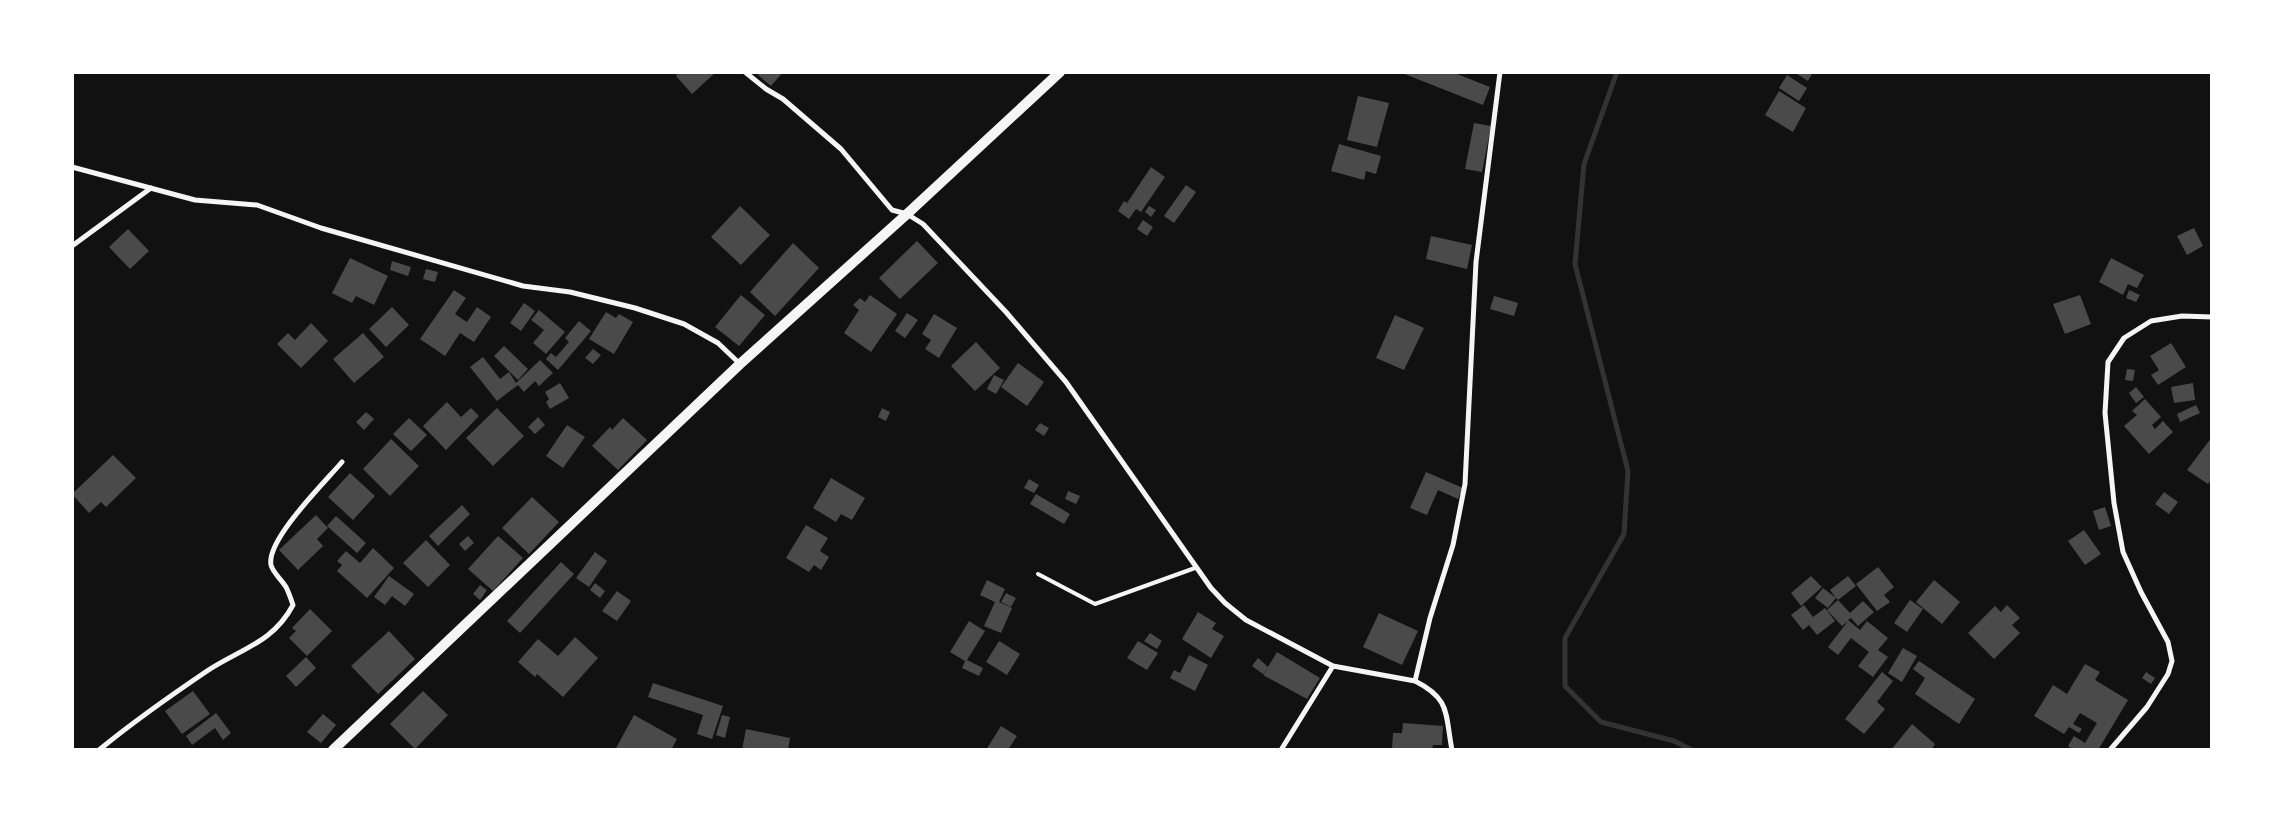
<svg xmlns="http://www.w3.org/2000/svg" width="2284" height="822" viewBox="0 0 2284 822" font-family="'Alegreya Sans',sans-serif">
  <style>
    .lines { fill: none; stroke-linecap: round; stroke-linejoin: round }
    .stream { stroke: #333; stroke-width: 5 }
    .building { fill: #4a4a4a }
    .service { stroke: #f5f5f5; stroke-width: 4 }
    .minor { stroke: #f5f5f5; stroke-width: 5 }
    .secondary { stroke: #f5f5f5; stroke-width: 10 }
  </style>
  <rect width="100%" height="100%" fill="#111"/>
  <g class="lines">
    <path class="stream" d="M1617 72 1584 164 1575 264 1628 471 1624 534 1565 638V686L1601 722 1674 741 1692 750"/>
  </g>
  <path class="building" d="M680 72H716L692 94 676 76Z
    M760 72H783L771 86 758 75Z
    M1452 72 1490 87 1483 105 1402 73Z
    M1794 72H1813L1808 81Z
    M1787 75 1807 88 1799 101 1779 88Z
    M1779 91 1806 108 1793 132 1765 115Z
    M1358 96 1389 103 1377 147 1347 140Z
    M1474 123 1491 126 1482 172 1465 169Z
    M1339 144 1381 156 1376 174 1366 171 1364 180 1331 171Z
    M1151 167 1165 177 1141 212 1136 209 1129 219 1118 211 1124 201 1127 203Z
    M1186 185 1196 192 1174 223 1164 216Z
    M740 206 770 235 741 265 711 237Z
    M1149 206 1156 210 1151 217 1145 212Z
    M1143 220 1153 227 1147 236 1137 229Z
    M2194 228 2203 246 2187 255 2177 236Z
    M128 229 149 251 130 269 109 247Z
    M1431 236 1472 245 1467 269 1426 259Z
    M917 241 938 263 900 299 879 278Z
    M793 243 819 268 775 316 750 292Z
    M350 258 388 276 374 305 356 296 352 303 332 293Z
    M2111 258 2144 275 2137 288 2128 284 2123 295 2099 282Z
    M392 261 411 267 408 276 390 270Z
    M426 269 438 272 435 282 423 279Z
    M454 290 466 298 455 314 467 322 477 307 491 317 474 342 460 333 445 356 420 339Z
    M2129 290 2140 295 2136 302 2126 298Z
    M741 295 765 315 739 346 715 327Z
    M870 295 897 314 871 352 844 333 859 310 853 305 860 298 865 302Z
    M2080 295 2091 324 2065 334 2053 304Z
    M1494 296 1518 303 1514 316 1490 309Z
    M524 303 535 311 521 331 510 323Z
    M392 307 409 325 386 347 369 329Z
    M539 310 565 332 546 354 533 343 544 330 531 320Z
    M606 312 616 318 619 314 633 322 614 354 589 339Z
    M907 313 918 320 905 338 895 331Z
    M934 314 957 328 939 358 925 349 931 340 922 334Z
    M1395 315 1424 328 1404 370 1376 358Z
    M579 321 591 331 558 370 546 359 551 353 556 357 569 342 565 338Z
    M311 323 328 341 301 368 277 344 288 333 295 340Z
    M363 333 384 357 354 383 333 359Z
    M976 342 1000 368 975 391 951 366Z
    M2171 343 2186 367 2158 385 2151 375 2159 370 2150 356Z
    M504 346 528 369 518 380 494 356Z
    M593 349 601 355 593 364 585 358Z
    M483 357 500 379 509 372 516 383 540 360 553 373 539 386 535 381 524 392 518 385 497 401 470 367Z
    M1018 363 1044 382 1027 406 1001 387Z
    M2127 369 2135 370 2133 381 2125 380Z
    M994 375 1004 380 996 394 987 389Z
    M560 383 569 398 550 409 546 402 549 399 545 392Z
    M2193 383 2195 400 2174 403 2171 387Z
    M2136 387 2144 397 2136 403 2129 393Z
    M2145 399 2161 417 2152 425 2155 429 2163 421 2173 432 2149 454 2124 426 2137 415 2132 411Z
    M447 402 461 417 471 408 479 416 446 450 423 426Z
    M2196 405 2200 413 2180 422 2177 414Z
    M497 408 524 436 493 466 466 438Z
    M882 408 890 412 886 421 878 417Z
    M366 412 374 419 364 430 356 422Z
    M538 417 545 425 535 434 528 427Z
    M409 418 427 435 411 451 393 434Z
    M623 418 647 440 618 470 592 446 610 427 612 430Z
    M1040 423 1049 428 1044 436 1035 430Z
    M567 425 585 437 563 468 546 456Z
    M2212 437V479L2208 484 2187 470Z
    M391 439 419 466 390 496 363 469Z
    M113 455 136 478 106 507 101 502 89 513 72 494Z
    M1426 472 1463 488 1458 499 1438 490 1427 515 1410 508Z
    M350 473 375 496 353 520 328 497Z
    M831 478 865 498 852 520 841 514 836 522 813 508Z
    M1029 479 1039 485 1034 493 1024 488Z
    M1068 491 1080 496 1076 504 1065 499Z
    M2164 492 2178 502 2169 514 2155 504Z
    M1036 494 1070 514 1064 524 1030 504Z
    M532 497 559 522 529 554 502 528Z
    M462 505 470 514 438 546 429 536Z
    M2105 507 2111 526 2099 530 2093 511Z
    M316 515 328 528 317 539 323 546 298 570 279 550Z
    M336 516 366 543 357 553 327 526Z
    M806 525 828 538 820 551 829 557 821 570 814 565 809 572 786 558Z
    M2084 530 2101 554 2085 565 2068 541Z
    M468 536 474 543 465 551 459 544Z
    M498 536 523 558 493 591 468 569Z
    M426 540 450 565 428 587 403 563Z
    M373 548 394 568 367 598 337 571 342 565 337 561 346 551 360 563Z
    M595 552 607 561 589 587 576 578Z
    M561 562 574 574 520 633 507 621Z
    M1878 567 1894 587 1884 595 1890 602 1877 611 1856 584Z
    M389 576 414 594 405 606 392 596 385 605 374 597Z
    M1811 576 1822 587 1801 606 1791 593Z
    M1848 576 1856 586 1838 600 1836 598 1828 608 1815 598 1823 588 1836 598 1830 590Z
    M987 580 1005 589 999 602 1012 608 1001 633 984 626 995 602 980 595Z
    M1934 580 1960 602 1942 624 1916 602Z
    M595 583 605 591 600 598 590 590Z
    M480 585 487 590 480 600 473 594Z
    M617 591 631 601 617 621 602 611Z
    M1006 593 1016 598 1011 607 1001 602Z
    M1838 600 1850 613 1863 601 1874 612 1858 626 1851 618 1848 620 1860 630 1867 621 1888 638 1878 650 1888 657 1873 677 1858 666 1869 652 1851 638 1838 655 1828 647 1848 621 1842 626 1827 610Z
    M1910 600 1923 609 1907 632 1894 623Z
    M1804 605 1813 617 1825 608 1835 621 1817 635 1809 625 1803 630 1791 615Z
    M2007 605 2020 618 2012 625 2020 633 1994 659 1968 633 1995 606 2001 612Z
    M310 609 332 631 307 656 289 638 296 631 292 628Z
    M1198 612 1216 623 1212 629 1224 636 1211 658 1182 639Z
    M1379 613 1418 631 1402 665 1363 647Z
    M969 621 985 631 967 660 983 668 979 676 962 668 965 661 950 652Z
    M389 631 415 659 378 694 351 666Z
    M1150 633 1162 641 1157 649 1144 641Z
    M575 637 598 658 563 697 537 674 535 677 518 662 538 639 558 656Z
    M999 641 1020 654 1007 675 986 662Z
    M1138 641 1158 653 1147 670 1127 658Z
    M1903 648 1917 656 1902 682 1888 673Z
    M1277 652 1320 678 1307 699 1263 675 1268 668 1263 674 1252 666 1258 658 1268 667Z
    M1189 655 1208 665 1195 691 1170 678 1174 670 1180 673Z
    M306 657 316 668 296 687 286 676Z
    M1919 661 1975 699 1959 724 1915 694 1925 678 1913 669Z
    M2085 664 2100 672 2095 680 2128 700 2098 750H2074L2068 746 2074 736 2085 743 2097 723 2080 713 2073 724 2082 729 2079 733 2069 727 2064 734 2034 716 2053 685 2067 694Z
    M1882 672 1893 681 1877 702 1885 709 1864 734 1845 719Z
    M2146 672 2155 678 2151 684 2142 678Z
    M653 683 723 706 712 739 697 734 703 715 648 697Z
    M193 691 210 714 182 734 165 711Z
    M423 691 448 715 415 749 390 724Z
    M216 713 231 733 223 740 215 728 192 745 186 736Z
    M323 714 336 725 321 743 307 732Z
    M634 715 677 739 671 750H615Z
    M722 715 730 717 725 738 716 735Z
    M1403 723 1443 726 1442 745H1433L1432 750 1392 748 1393 733H1402Z
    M1912 724 1935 744 1931 750H1891Z
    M1001 726 1017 736 1008 750H986Z
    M746 729 790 738 788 750H742Z"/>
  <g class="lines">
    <path class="service" d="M1038 574 1095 604 1195 568"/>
    <path class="minor" d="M745 72 766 89 783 99 841 149 892 210 907 214 923 224 1006 312 1066 382 1211 588 1225 603 1246 620 1333 666
      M72 167 195 200 257 205 321 228 523 286 570 292 635 308 684 324 718 343 740 364
      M72 246 151 188
      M99 750C133 722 170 696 207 671 240 649 273 643 293 605 291 599 289 593 286 587 282 580 273 573 271 565 266 540 325 482 342 462
      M1281 750 1333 666 1415 681
      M1452 750C1445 714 1451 699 1415 681L1430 618 1453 545 1465 484 1476 262 1500 72
      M2110 750 2147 707 2168 674 2172 661 2168 642 2141 592 2123 552 2114 503 2105 413 2108 362 2124 338 2151 321 2182 316 2212 317"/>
    <path class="secondary" d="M333 750 740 364 907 214 1060 72"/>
  </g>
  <rect width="2284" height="822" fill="none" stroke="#ffffff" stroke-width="148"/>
</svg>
